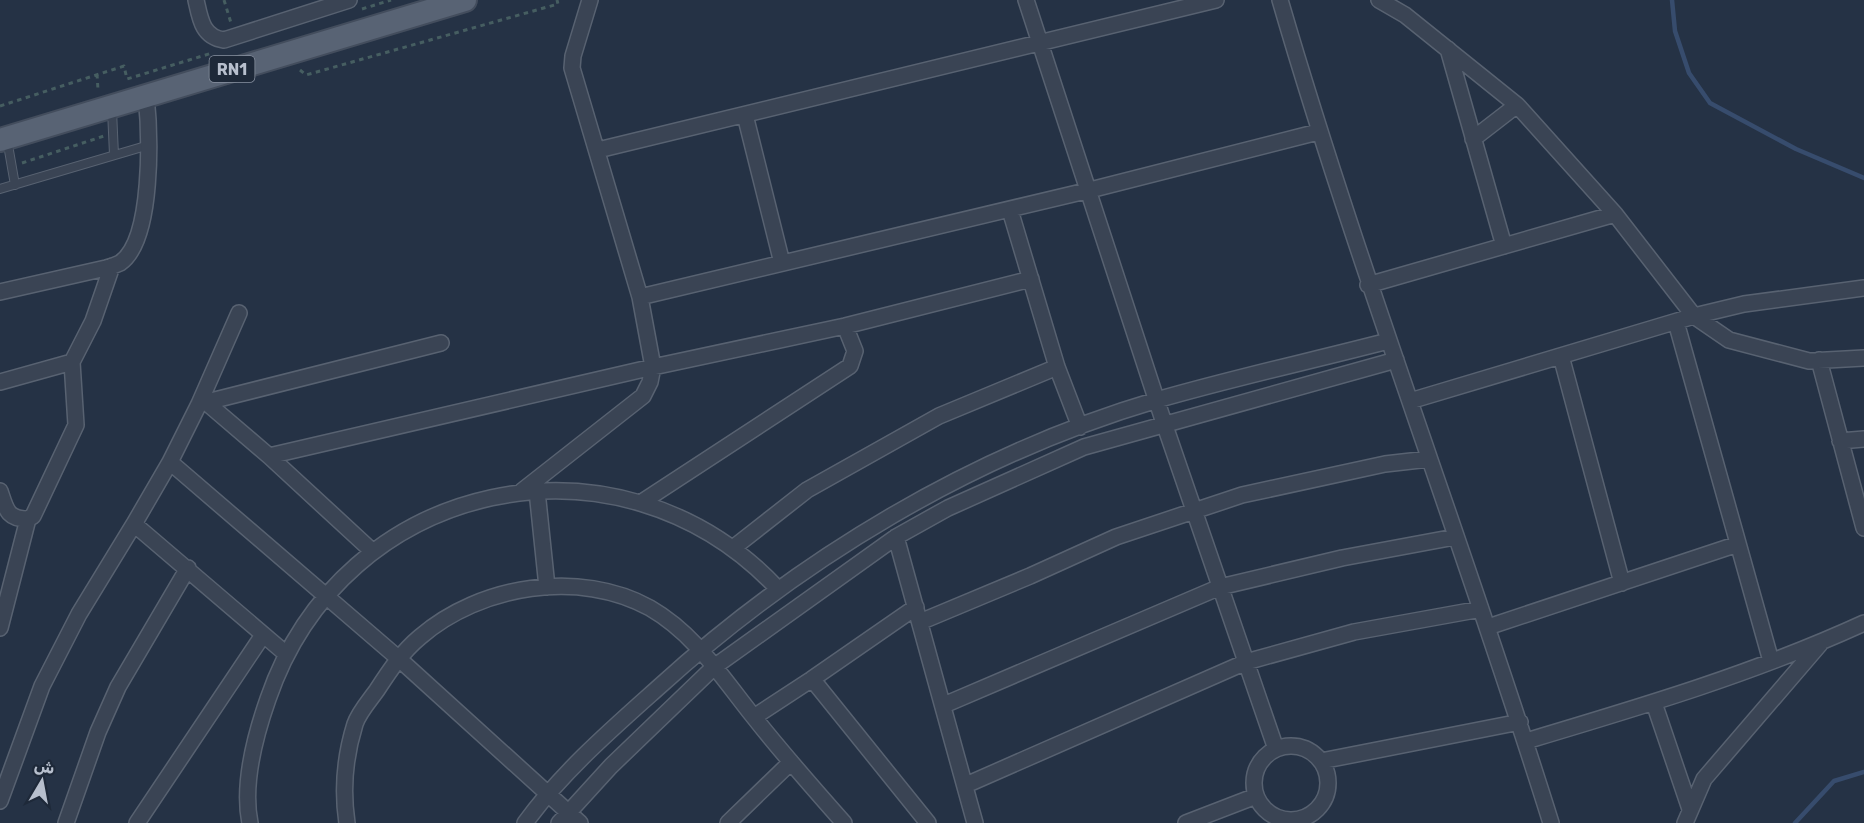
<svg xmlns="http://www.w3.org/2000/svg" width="1864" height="823" viewBox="0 0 1864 823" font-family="Rubik,'Noto Sans Arabic',sans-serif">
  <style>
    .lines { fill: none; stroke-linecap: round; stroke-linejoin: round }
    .stream { stroke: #374c6d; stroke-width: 4.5 }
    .lane-casing { stroke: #586271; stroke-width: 10 }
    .street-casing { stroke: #586271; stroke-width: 18 }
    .primary-casing { stroke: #434d5d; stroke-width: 26 }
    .path { stroke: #465e61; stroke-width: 3; stroke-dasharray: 4.5 4.5; stroke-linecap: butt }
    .lane { stroke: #3a4454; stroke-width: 8 }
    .street { stroke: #3a4454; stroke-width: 15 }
    .primary { stroke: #586374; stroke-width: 22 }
    .labels { text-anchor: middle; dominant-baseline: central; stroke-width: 5; stroke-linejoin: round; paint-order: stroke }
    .shield { fill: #1e2939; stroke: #8992a1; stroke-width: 1.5 }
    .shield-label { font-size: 16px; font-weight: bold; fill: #b7bfcd }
  </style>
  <rect width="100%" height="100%" fill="#253245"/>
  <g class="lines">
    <path class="stream" d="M1672 0 1675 31 1689 73 1710 103 1796 149 1864 178
      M1795 823 1834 781 1864 772"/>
    <g class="lane-casing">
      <path id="lane" d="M112 110 114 155
        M7 139 15 185
        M0 189 149 145"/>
    </g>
    <g class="street-casing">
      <path id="street" d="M196 0C200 18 202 37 224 40L349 0
        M1026 0 1164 423 1276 749
        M1280 0C1361 278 1465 547 1551 823
        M1379 0 1405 15 1517 105 1615 214 1694 316 1744 304 1864 288
        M1448 49 1504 246
        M745 115 782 263
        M1473 139 1517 105
        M598 150 1216 0
        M1010 210 1057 367 1080 427
        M1368 285 1615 214
        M0 292 106 268C110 267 116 265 120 263 154 240 150 132 146 95
        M640 297 1090 190 1318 132
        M239 313 199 404 170 462 398 658 580 823
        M1676 322 1771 661
        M1561 356 1622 583
        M1819 360 1864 528
        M0 382 72 362
        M1410 401 1694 316 1729 340 1809 361 1864 358
        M207 403 269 456 372 551
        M199 404 441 343
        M1840 441 1864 439
        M269 456 653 367 845 326 1031 279
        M0 491C6 509 7 519 28 519L33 516 76 425 72 362 93 321 112 266
        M522 491 643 396 650 382 653 367 640 297 572 68 573 56 590 0
        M537 491 547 587
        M642 502 850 366 855 351 845 326
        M134 524 170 462
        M896 537 975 823
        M733 548 807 490 939 416 1057 367
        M920 622 1030 576 1116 537 1242 495 1385 464 1429 459
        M1488 627 1738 544
        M0 628 28 519
        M812 679 916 607
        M1654 703 1690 809
        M944 705 1220 587 1342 558 1455 537
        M754 717 812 679 928 823
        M1526 741C1640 707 1755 673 1864 623
        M1254 783a37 37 0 1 1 74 0a37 37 0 1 1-74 0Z
        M1321 761 1520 722
        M966 785 1246 662 1354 632 1481 609
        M0 801 42 686 79 614 134 524 285 653
        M66 823 98 732 118 687 188 568
        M137 823 263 635
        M250 823C242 784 255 736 268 699 343 479 619 419 778 589
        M347 823C342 790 345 756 355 724 359 712 370 700 377 690 390 670 402 652 420 637 480 585 580 569 650 608 695 634 721 676 753 716 782 753 813 788 844 823
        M525 823C562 772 613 728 660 686 801 558 974 454 1157 400 1233 378 1311 361 1388 341
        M559 823 611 766 714 667 896 537 948 508 1084 447 1396 360
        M728 823 791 762
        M1186 823 1256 796
        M1685 823 1704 779 1820 644"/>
    </g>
    <g class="primary-casing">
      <path id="primary" d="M0 140 465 0"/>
    </g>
    <path class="path" d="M224 0 231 23
      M362 9 391 0
      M300 70 306 75 558 4 557 0
      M97 74 98 90
      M0 106 124 66 127 79 212 53
      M22 163 104 136"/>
    <use href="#lane" class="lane"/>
    <use href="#street" class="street"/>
    <use href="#primary" class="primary"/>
  </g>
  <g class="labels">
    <rect class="shield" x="209.5" y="56" width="45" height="26" rx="4.5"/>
    <g class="shield-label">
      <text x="232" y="69">RN1</text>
    </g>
  </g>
  <g transform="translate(42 781) rotate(10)" stroke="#1e2939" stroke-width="4.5" paint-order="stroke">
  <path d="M0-4.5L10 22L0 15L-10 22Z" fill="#b7bfcd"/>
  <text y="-9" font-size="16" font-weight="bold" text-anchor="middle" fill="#b7bfcd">ش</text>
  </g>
</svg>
